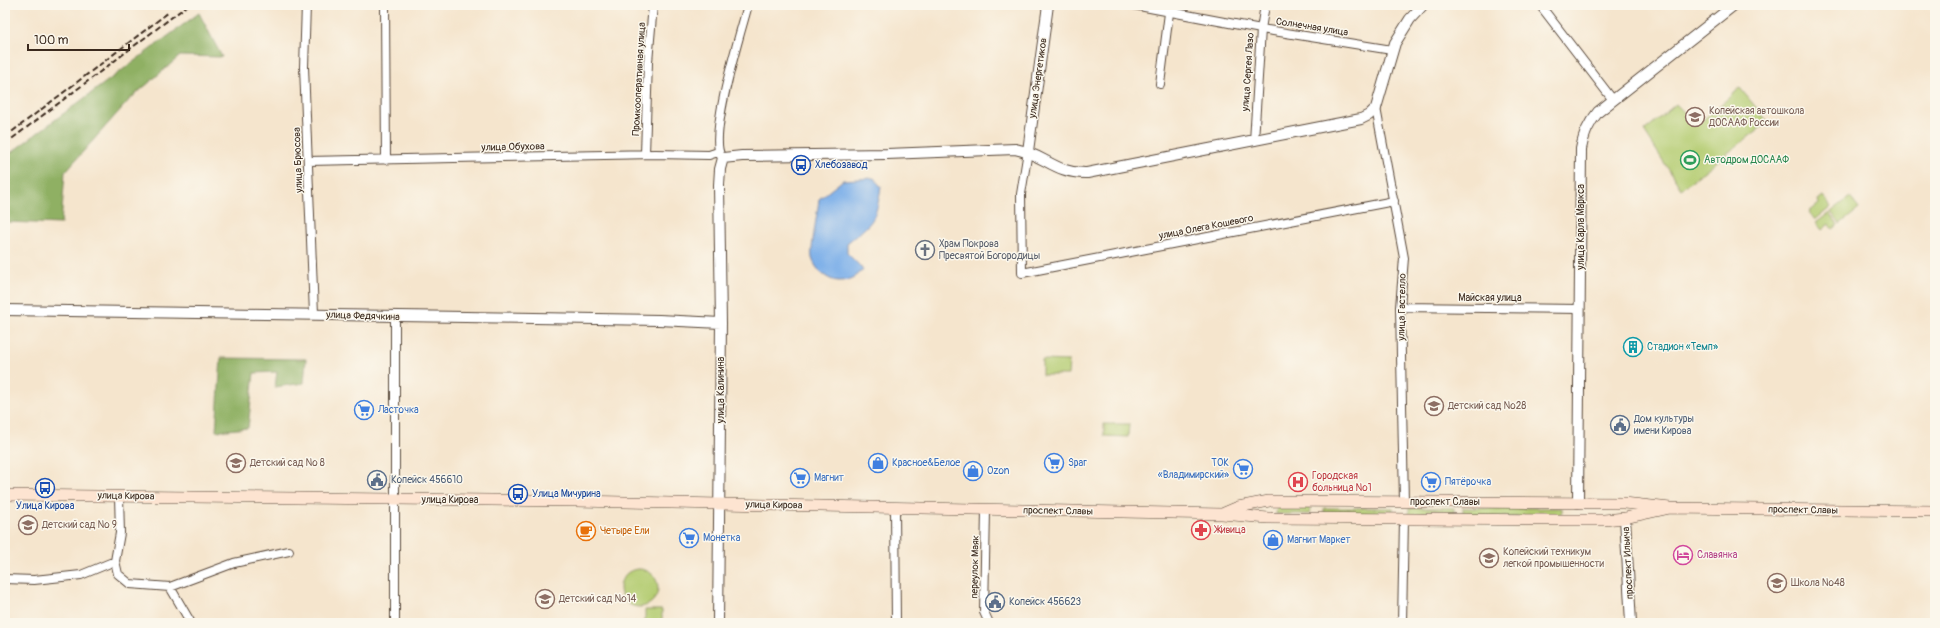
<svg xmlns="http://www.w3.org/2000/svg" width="1940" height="628" viewBox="0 0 1940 628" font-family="Pangolin,sans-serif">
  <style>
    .green { fill: #b4cc71; stroke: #787b48 }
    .forest { fill: #8fb063; stroke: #656d40 }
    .water { fill: #7cafe9; stroke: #5c6c84 }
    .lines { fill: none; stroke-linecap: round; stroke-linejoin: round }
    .minor-casing { stroke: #574638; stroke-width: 10 }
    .tertiary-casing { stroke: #574638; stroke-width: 12 }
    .secondary-casing { stroke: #574638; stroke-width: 12 }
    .minor { stroke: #fff; stroke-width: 8 }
    .tertiary { stroke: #fff; stroke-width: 10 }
    .secondary { stroke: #fde4d1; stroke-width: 11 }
    .rail { stroke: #3b2a1e; stroke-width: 2; stroke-dasharray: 6 3; stroke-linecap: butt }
    .labels { text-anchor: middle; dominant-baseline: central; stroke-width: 3; stroke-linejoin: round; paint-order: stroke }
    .street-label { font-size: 10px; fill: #3b2a1e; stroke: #fbf7ec }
    .education-label { font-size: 10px; fill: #785e54; stroke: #fbf7ec; text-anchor: start }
    .leisure-label { font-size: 10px; fill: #27864d; stroke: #fbf7ec; text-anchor: start }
    .transit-label { font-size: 10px; fill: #164399; stroke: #fbf7ec; text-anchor: start }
    .worship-label { font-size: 10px; fill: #5b616d; stroke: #fbf7ec; text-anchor: start }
    .culture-label { font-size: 10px; fill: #0d838f; stroke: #fbf7ec; text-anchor: start }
    .shop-label { font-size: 10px; fill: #366cbe; stroke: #fbf7ec; text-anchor: start }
    .service-label { font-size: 10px; fill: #4e5e75; stroke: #fbf7ec; text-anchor: start }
    .health-label { font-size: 10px; fill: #be3a42; stroke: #fbf7ec; text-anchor: start }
    .food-label { font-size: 10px; fill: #c56008; stroke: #fbf7ec; text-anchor: start }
    .hotel-label { font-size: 10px; fill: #b23c85; stroke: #fbf7ec; text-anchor: start }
  </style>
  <rect width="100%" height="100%" fill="#fbf7ec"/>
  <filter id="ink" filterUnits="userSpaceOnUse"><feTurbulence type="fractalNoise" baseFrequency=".025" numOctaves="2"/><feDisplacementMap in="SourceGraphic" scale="8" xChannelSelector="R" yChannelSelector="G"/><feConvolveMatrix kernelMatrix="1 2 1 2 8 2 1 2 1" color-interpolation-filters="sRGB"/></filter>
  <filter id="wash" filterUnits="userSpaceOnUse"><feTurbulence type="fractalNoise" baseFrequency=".012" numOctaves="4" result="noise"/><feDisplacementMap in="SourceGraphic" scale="16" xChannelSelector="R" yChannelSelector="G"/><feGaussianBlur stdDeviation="0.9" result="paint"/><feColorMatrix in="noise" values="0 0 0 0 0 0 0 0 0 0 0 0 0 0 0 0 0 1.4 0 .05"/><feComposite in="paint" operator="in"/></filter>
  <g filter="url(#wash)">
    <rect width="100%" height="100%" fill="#f5e5cd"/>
    <path class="green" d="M1740 88 1768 122 1681 189 1644 131 1676 104 1697 125Z
      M1823 196 1831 207 1815 220 1809 212 1819 204 1818 200Z
      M1850 197 1859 209 1840 224 1831 212Z
      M1829 213 1838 225 1833 229 1829 224 1822 230 1816 223Z
      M1042 360 1069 361 1068 375H1042Z
      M1104 424H1129L1128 437 1104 436Z
      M1277 507H1310V514H1276Z
      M1324 508H1393V515H1324Z
      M1409 508H1454V516H1409Z
      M1463 508H1562V517H1463Z
      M620 588a19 19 0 1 1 38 0a19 19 0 1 1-38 0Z
      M645 610H662V623H645Z"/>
    <path class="forest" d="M199 13 222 57 180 56 130 99 65 172 61 224 5 222V157Z
      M221 358 306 359 304 383 275 387 277 372 254 373 248 428 216 431Z"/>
    <path class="water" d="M874 178 881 187C875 223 874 221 847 243V253L863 269C858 277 849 281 839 281 827 281 815 269 812 258 810 251 818 210 819 199L843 180Z"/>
  </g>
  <g filter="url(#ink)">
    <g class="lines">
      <g class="minor-casing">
        <path id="minor" d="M306 5 304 67 314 314
          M385 5 386 160
          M1134 5 1261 29 1392 50
          M1540 5 1613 100
          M1160 84 1170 5
          M1376 108 1404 258 1400 307 1404 502
          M1254 141 1261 29 1265 5
          M1028 151 1021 194 1022 273 1394 201
          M645 154 648 62 653 5
          M721 156C708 136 741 31 748 5
          M308 161 655 154 709 155 718 152
          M1400 307 1580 309
          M119 496 120 533 115 561 118 574 130 584 170 587 191 623
          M895 508 896 623
          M986 510 984 612 989 623
          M5 579 34 580 81 575 115 561
          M170 587 234 563 289 551
          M395 623V317
          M1402 623 1404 519"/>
      </g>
      <g class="tertiary-casing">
        <path id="tertiary" d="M1028 151 1048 5
          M5 310 659 320 721 323
          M1578 503 1581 149C1584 134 1588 124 1598 112L1734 5
          M1625 518 1631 623
          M718 623 721 323 719 185 720 169 723 158 742 156 887 154 1015 149C1044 154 1055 174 1087 173L1361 119 1369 115 1376 108 1395 43 1410 19 1423 5"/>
      </g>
      <g class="secondary-casing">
        <path id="secondary" d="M5 495 576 501 1222 514 1268 518 1564 520H1604L1625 518 1670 508
          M1224 513 1238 507 1269 501 1624 503 1670 508 1935 511"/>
      </g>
      <use href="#minor" class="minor"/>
      <use href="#tertiary" class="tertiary"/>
      <use href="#secondary" class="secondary"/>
      <path class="rail" d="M5 137 169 12
        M5 144 188 5"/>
    </g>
  </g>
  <defs>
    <g id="university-ring" transform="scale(1)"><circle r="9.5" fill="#fbf7ec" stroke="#8d6e63" stroke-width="1.5"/><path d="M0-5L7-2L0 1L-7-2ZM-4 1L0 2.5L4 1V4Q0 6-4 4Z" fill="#8d6e63"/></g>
    <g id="stadium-ring" transform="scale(1)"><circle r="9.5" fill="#fbf7ec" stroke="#2e9e5b" stroke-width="1.5"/><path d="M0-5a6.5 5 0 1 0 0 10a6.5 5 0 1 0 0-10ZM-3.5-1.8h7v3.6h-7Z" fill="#2e9e5b"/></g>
    <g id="bus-ring" transform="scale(1)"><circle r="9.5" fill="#fbf7ec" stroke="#1a4fb4" stroke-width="1.5"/><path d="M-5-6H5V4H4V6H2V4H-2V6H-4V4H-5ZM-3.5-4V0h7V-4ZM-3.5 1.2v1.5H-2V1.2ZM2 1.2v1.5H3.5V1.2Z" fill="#1a4fb4"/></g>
    <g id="church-ring" transform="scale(1)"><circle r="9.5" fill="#fbf7ec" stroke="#6b7280" stroke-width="1.5"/><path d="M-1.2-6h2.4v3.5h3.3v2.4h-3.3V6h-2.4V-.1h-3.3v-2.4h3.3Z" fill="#6b7280"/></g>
    <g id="building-ring" transform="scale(1)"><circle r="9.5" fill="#fbf7ec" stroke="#0f9aa8" stroke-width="1.5"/><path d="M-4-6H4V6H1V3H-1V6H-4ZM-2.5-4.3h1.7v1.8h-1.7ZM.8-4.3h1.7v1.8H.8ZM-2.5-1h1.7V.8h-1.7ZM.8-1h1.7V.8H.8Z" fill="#0f9aa8"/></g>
    <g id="school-ring" transform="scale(1)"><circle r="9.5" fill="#fbf7ec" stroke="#8d6e63" stroke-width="1.5"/><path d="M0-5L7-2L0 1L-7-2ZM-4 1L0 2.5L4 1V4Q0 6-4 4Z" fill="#8d6e63"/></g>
    <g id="supermarket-ring" transform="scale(1)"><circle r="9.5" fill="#fbf7ec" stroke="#3f7fe0" stroke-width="1.5"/><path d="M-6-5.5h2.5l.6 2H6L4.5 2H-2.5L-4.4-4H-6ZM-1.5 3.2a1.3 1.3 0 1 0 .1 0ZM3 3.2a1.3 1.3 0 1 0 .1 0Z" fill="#3f7fe0"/></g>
    <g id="civic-ring" transform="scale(1)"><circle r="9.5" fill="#fbf7ec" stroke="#5c6f8a" stroke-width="1.5"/><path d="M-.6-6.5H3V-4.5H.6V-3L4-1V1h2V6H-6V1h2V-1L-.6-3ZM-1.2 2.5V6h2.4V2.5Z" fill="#5c6f8a"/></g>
    <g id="shop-ring" transform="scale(1)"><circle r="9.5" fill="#fbf7ec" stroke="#3f7fe0" stroke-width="1.5"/><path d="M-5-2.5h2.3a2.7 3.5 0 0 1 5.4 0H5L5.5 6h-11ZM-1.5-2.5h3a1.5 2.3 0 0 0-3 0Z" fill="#3f7fe0"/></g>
    <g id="hospital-ring" transform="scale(1)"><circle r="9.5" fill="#fbf7ec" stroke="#e0444e" stroke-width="1.5"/><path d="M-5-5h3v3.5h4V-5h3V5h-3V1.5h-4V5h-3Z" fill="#e0444e"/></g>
    <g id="pharmacy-ring" transform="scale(1)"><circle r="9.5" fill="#fbf7ec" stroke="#e0444e" stroke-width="1.5"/><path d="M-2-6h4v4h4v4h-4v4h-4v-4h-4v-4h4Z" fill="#e0444e"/></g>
    <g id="cafe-ring" transform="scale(1)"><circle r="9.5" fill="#fbf7ec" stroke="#e8710a" stroke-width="1.5"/><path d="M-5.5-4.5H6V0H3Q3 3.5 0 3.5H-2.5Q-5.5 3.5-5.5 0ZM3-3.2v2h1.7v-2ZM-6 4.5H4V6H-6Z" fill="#e8710a"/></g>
    <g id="hotel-ring" transform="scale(1)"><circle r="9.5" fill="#fbf7ec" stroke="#d1479c" stroke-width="1.5"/><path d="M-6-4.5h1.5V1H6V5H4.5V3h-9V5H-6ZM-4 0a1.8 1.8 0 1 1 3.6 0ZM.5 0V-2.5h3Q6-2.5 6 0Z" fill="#d1479c"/></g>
  </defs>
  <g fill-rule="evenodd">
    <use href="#university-ring" x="1695" y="117"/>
    <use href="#stadium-ring" x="1690" y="160"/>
    <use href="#bus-ring" x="801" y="165"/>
    <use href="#church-ring" x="925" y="250"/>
    <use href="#building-ring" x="1633" y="347"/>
    <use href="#school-ring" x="1434" y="406"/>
    <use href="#supermarket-ring" x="364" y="410"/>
    <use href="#civic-ring" x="1620" y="425"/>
    <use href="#school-ring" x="236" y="463"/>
    <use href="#shop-ring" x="878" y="463"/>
    <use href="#supermarket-ring" x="1054" y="463"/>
    <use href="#supermarket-ring" x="1243" y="469"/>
    <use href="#shop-ring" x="973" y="471"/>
    <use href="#supermarket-ring" x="800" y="478"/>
    <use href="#civic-ring" x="377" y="480"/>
    <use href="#hospital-ring" x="1298" y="482"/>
    <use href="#supermarket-ring" x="1431" y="482"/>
    <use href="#bus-ring" x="45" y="488"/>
    <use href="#bus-ring" x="518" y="494"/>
    <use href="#school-ring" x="28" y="525"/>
    <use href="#pharmacy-ring" x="1201" y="530"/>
    <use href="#cafe-ring" x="586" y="531"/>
    <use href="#supermarket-ring" x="689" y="538"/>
    <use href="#shop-ring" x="1273" y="540"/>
    <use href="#hotel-ring" x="1683" y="555"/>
    <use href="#university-ring" x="1489" y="558"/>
    <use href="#school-ring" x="1777" y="583"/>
    <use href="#school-ring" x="545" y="599"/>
    <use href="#civic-ring" x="995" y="602"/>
  </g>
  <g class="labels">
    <g class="street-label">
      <text transform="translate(1312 27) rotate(9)">Солнечная улица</text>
      <text transform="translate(1248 72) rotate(-86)">улица Сергея Лазо</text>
      <text transform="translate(1038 78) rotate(-82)">улица Энергетиков</text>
      <text transform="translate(639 79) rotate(-87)">Промкооперативная улица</text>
      <text transform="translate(513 147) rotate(-1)">улица Обухова</text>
      <text transform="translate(298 160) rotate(-92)">улица Брюсова</text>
      <text transform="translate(1206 227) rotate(-11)">улица Олега Кошевого</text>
      <text transform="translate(1581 227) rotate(-90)">улица Карла Маркса</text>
      <text x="1490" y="298">Майская улица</text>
      <text transform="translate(1402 307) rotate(-89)">улица Гастелло</text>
      <text transform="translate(363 316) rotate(2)">улица Федячкина</text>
      <text transform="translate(721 390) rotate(-90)">улица Калинина</text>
      <text transform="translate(126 496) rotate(1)">улица Кирова</text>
      <text x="450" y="500">улица Кирова</text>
      <text x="1445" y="502">проспект Славы</text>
      <text transform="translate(774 505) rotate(1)">улица Кирова</text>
      <text transform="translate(1803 510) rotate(1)">проспект Славы</text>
      <text transform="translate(1058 511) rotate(1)">проспект Славы</text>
      <text transform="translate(1628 563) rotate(-93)">проспект Ильича</text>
      <text transform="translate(975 567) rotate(-89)">переулок Маяк</text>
    </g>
    <g class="education-label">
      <text x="1709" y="111">Копейская автошкола<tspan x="1709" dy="12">ДОСААФ России</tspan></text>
      <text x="1448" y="406">Детский сад №28</text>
      <text x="250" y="463">Детский сад № 8</text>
      <text x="42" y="525">Детский сад № 9</text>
      <text x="1503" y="552">Копейский техникум<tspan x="1503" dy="12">легкой промышенности</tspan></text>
      <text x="1791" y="583">Школа №48</text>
      <text x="559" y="599">Детский сад №14</text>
    </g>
    <g class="leisure-label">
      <text x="1704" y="160">Автодром ДОСААФ</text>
    </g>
    <g class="transit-label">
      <text x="815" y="165">Хлебозавод</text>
      <text x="532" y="494">Улица Мичурина</text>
      <text x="45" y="506" text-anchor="middle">Улица Кирова</text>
    </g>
    <g class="worship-label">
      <text x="939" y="244">Храм Покрова<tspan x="939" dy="12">Пресвятой Богородицы</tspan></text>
    </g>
    <g class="culture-label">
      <text x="1647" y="347">Стадион «Темп»</text>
    </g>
    <g class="shop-label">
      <text x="378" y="410">Ласточка</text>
      <text x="892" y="463">Красное&amp;Белое</text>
      <text x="1068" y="463">Spar</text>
      <text x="1229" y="463" text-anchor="end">ТОК<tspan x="1229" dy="12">«Владимирский»</tspan></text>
      <text x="987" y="471">Ozon</text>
      <text x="814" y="478">Магнит</text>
      <text x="1445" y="482">Пятёрочка</text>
      <text x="703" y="538">Монетка</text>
      <text x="1287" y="540">Магнит Маркет</text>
    </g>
    <g class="service-label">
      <text x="1634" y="419">Дом культуры<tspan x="1634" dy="12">имени Кирова</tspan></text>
      <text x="391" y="480">Копейск 456610</text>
      <text x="1009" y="602">Копейск 456623</text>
    </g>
    <g class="health-label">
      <text x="1312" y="476">Городская<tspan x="1312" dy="12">больница №1</tspan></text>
      <text x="1215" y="530">Живица</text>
    </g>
    <g class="food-label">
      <text x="600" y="531">Четыре Ели</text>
    </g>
    <g class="hotel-label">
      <text x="1697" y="555">Славянка</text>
    </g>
  </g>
  <rect width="1940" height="628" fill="none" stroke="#fbf7ec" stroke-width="20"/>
  <path d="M28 44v6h101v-6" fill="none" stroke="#3b2a1e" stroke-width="2"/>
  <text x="34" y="44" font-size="12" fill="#3b2a1e" stroke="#fbf7ec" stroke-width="3" paint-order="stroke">100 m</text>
</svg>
